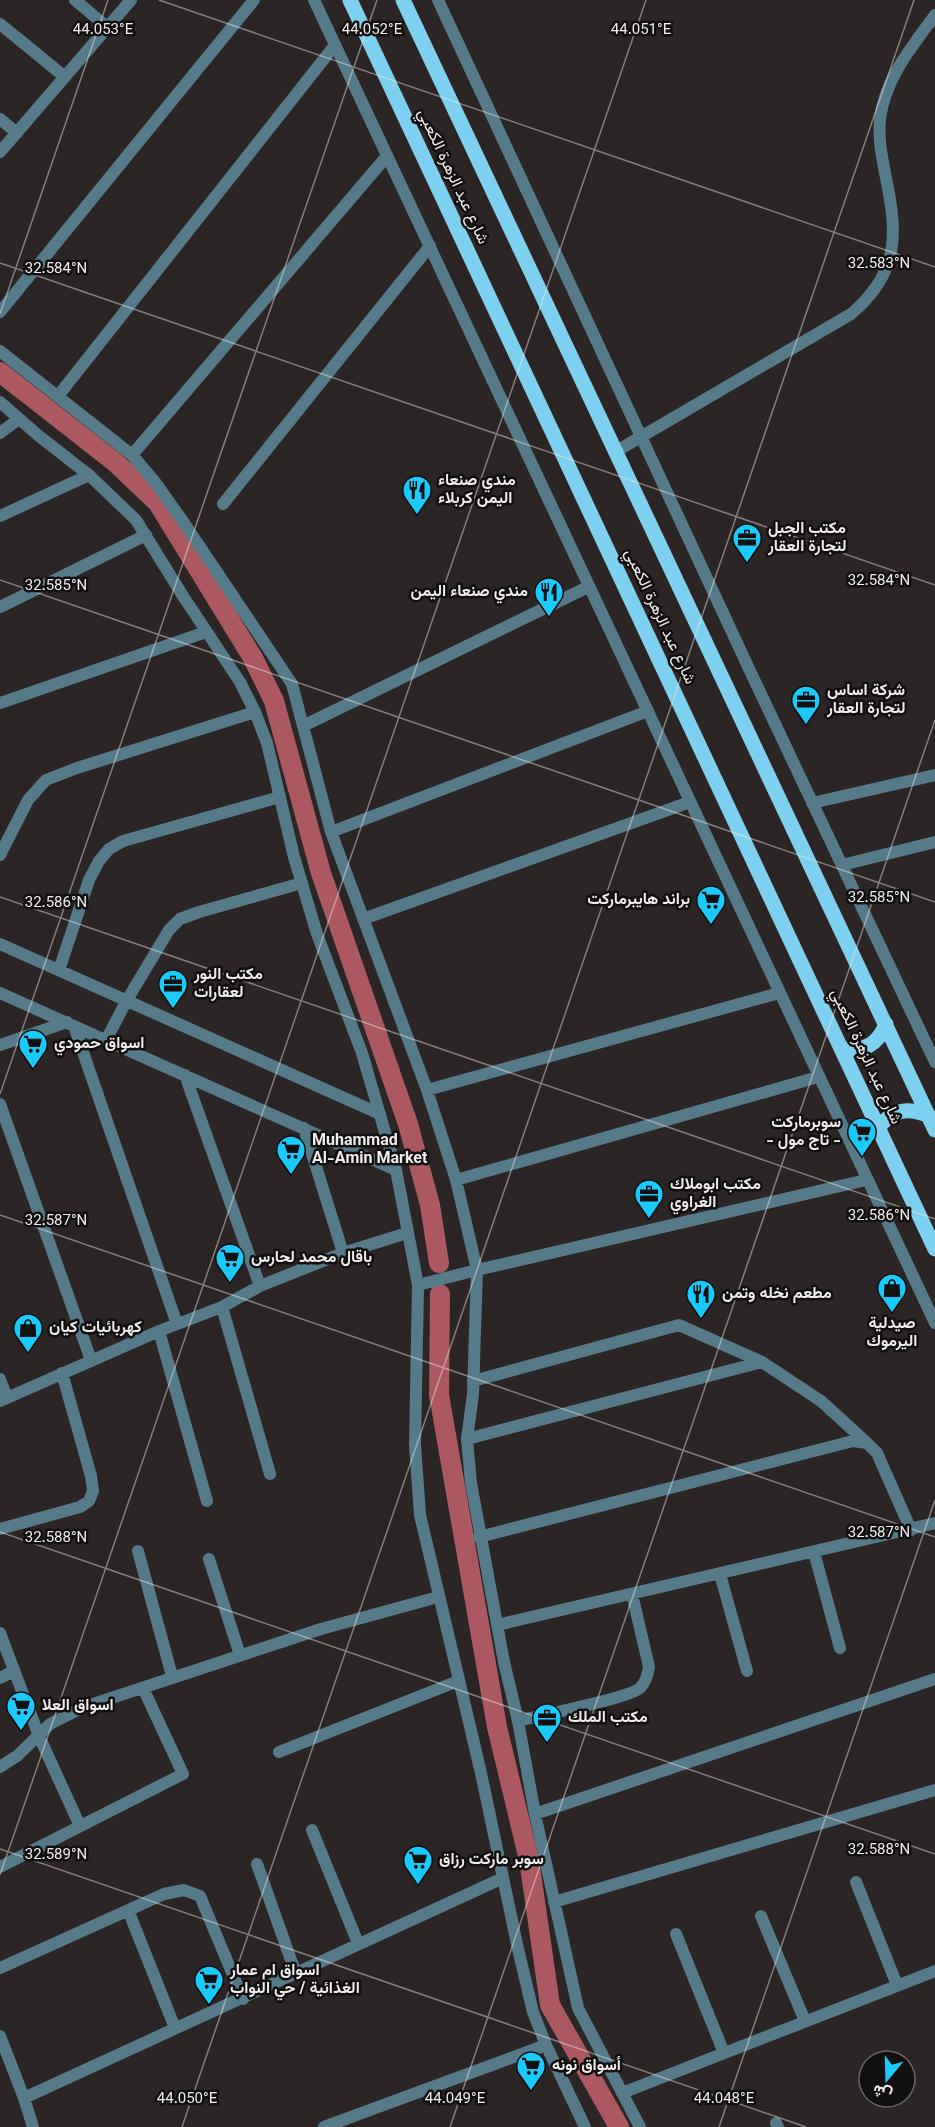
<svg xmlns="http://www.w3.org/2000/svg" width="935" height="2127" viewBox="0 0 935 2127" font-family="Georgia,Vazirmatn,serif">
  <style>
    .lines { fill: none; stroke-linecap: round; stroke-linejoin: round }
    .canal { stroke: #ab5861; stroke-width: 20 }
    .minor { stroke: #557b8a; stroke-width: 12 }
    .tertiary { stroke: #557b8a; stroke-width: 12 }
    .primary { stroke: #7ed0f0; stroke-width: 15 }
    .ticks { fill: none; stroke: #f0ebec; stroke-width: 1.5; stroke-opacity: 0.45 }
    .labels { text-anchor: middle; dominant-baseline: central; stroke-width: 5; stroke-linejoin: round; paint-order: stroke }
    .street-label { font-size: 16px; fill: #f0ebec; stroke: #120f0f }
    .poi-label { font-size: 16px; font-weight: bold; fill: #f0ebec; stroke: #120f0f; text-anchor: start }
    .ticks-label { font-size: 15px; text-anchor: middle; fill: #f0ebec; stroke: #120f0f; stroke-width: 5; stroke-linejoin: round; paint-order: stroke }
  </style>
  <rect width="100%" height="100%" fill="#2c2526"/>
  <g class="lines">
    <path class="canal" d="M0 372 116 463 158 503 253 658 274 701 321 873 408 1124 430 1205 439 1263
      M440 1294 439 1395 497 1727 529 1860 550 2005 619 2127"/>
    <path class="minor" d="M75 0 107 27
      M0 24 65 77
      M0 119 17 133
      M0 152 131 0
      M0 312 254 0
      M0 351 132 455 155 482 182 520 292 684 331 832 427 1090 456 1180 477 1270 473 1394 467 1439 471 1483 504 1662 518 1721 535 1814 578 2008 640 2127
      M58 396 335 45
      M0 433 19 419
      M615 452 851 314C899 273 898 236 886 178 882 158 878 139 880 119 885 78 912 47 935 15
      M132 455 387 156
      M223 504 430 246
      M0 516 89 475
      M0 607 146 535
      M0 703 206 632
      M303 726 588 587
      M812 803 935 775
      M331 832 648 711
      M0 855 28 800 46 780 77 768 255 712
      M842 865 935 842
      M363 919 690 802
      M0 944 380 1114
      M59 970 89 880 99 861 109 849 123 841 280 797
      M0 993 396 1170
      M74 1026 177 1324
      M106 1040 127 1000 169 930 180 919 199 912 302 883
      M0 1045 67 1022
      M185 1075 260 1286
      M427 1090 779 993
      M0 1104 91 1360
      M304 1128 343 1253
      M456 1180 818 1077
      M418 1285 477 1270 866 1180
      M222 1307 270 1474
      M159 1331 207 1501
      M0 1379 7 1398
      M473 1381 679 1325 762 1362 821 1401 867 1443
      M0 1401 159 1331 222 1307 260 1286 343 1253 407 1233
      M467 1439 762 1362
      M0 1529 80 1507 89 1501 93 1491 91 1476 62 1373
      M479 1537 853 1441 867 1443 877 1453 911 1530
      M138 1551 172 1676
      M814 1552 840 1648
      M209 1559 240 1655
      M720 1574 747 1671
      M497 1625 935 1523
      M0 1633 39 1736 80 1826
      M0 1678 14 1671
      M518 1721C540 1715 627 1699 640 1688 646 1682 648 1674 649 1667L632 1594
      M279 1752 458 1681
      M0 1767 17 1756 50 1724 84 1707 321 1629 438 1597
      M535 1814 935 1679
      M312 1830 358 1943
      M257 1864 296 1974
      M0 1867 183 1774 143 1688
      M856 1882 897 1985
      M554 1902 935 1790
      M128 1910 175 2028
      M761 1916 805 2021
      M676 1934 724 2053
      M0 1968 164 1894 184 1890 200 1896 243 1999
      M0 2036 24 2098 503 1878
      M622 2093 935 1971
      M24 2098 33 2127
      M776 2123 778 2127
      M324 2127 546 2045"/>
    <path class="tertiary" d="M314 0 935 1323
      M438 0 751 673 935 1062
      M0 402 39 436 89 475 136 520 183 596 240 682 255 712 267 743 294 857 317 934 362 1053 396 1170 418 1285 415 1445 420 1515 481 1773 518 1949 533 2012 546 2045 585 2127"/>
    <path class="primary" d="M350 0 935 1249
      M403 0 935 1130
      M841 1048C862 1053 878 1045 886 1024
      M878 1128C892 1110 908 1106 929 1116"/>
  </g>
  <path class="ticks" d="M159 0 935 267M0 263 935 585M0 314 108 0M0 580 935 902M0 897 935 1219M0 1094 377 0M0 1215 935 1537M0 1532 935 1854M0 1849 806 2127M0 1875 646 0M182 2127 914 0M450 2127 935 720M719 2127 935 1500"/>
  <defs>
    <g id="restaurant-pin" transform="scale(1.5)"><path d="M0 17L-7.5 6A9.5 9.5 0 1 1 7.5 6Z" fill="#1bcafc" stroke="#120f0f"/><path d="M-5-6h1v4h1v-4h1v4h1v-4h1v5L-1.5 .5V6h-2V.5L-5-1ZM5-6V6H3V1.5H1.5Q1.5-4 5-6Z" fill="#111"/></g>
    <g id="office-pin" transform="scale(1.5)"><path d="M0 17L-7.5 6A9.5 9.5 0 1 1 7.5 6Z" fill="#1bcafc" stroke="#120f0f"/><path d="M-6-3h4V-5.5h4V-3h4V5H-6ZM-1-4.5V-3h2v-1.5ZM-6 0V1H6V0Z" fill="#111"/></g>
    <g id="supermarket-pin" transform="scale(1.5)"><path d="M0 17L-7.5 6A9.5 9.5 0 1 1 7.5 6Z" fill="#1bcafc" stroke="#120f0f"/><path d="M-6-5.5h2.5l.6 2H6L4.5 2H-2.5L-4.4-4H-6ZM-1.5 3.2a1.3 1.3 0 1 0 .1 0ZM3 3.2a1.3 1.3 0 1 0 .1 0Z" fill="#111"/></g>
    <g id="shop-pin" transform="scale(1.5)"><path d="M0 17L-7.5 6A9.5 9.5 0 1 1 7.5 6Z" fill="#1bcafc" stroke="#120f0f"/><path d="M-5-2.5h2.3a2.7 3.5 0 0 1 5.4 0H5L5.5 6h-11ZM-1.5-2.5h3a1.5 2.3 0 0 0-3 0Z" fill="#111"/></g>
  </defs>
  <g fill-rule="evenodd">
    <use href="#restaurant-pin" x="417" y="490"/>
    <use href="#office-pin" x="747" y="538"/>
    <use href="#restaurant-pin" x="549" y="592"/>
    <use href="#office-pin" x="806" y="700"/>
    <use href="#supermarket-pin" x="711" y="900"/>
    <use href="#office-pin" x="173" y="984"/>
    <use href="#supermarket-pin" x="33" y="1044"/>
    <use href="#supermarket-pin" x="862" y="1132"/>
    <use href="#supermarket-pin" x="291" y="1150"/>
    <use href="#office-pin" x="649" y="1194"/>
    <use href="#supermarket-pin" x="230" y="1258"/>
    <use href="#shop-pin" x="892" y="1288"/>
    <use href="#restaurant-pin" x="701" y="1294"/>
    <use href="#shop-pin" x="28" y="1328"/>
    <use href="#supermarket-pin" x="21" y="1706"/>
    <use href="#office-pin" x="547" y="1718"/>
    <use href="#supermarket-pin" x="418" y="1860"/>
    <use href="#supermarket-pin" x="209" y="1980"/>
    <use href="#supermarket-pin" x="531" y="2066"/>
  </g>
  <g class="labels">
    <g class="street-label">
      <text transform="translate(452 177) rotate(65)">شارع عبد الزهرة الكعبي</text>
      <text transform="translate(659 617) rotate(65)">شارع عبد الزهرة الكعبي</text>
      <text transform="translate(865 1057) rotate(65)">شارع عبد الزهرة الكعبي</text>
    </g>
    <g class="poi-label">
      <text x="438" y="481">مندي صنعاء<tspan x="438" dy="18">اليمن كربلاء</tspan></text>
      <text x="768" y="529">مكتب الجبل<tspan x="768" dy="18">لتجارة العقار</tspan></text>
      <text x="528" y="592" text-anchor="end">مندي صنعاء اليمن</text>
      <text x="827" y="691">شركة اساس<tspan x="827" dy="18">لتجارة العقار</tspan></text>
      <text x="690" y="900" text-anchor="end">براند هايبرماركت</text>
      <text x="194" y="975">مكتب النور<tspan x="194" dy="18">لعقارات</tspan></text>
      <text x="54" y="1044">اسواق حمودي</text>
      <text x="841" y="1123" text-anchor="end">سوبرماركت<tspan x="841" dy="18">- تاج مول -</tspan></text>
      <text x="312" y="1141">Muhammad<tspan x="312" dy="18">Al-Amin Market</tspan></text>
      <text x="670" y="1185">مكتب ابوملاك<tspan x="670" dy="18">الغراوي</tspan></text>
      <text x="251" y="1258">باقال محمد لحارس</text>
      <text x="722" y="1294">مطعم نخله وتمن</text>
      <text x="892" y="1324" text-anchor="middle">صيدلية<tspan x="892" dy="18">اليرموك</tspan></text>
      <text x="49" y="1328">كهربائيات كيان</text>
      <text x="42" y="1706">اسواق العلا</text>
      <text x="568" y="1718">مكتب الملك</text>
      <text x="439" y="1860">سوبر ماركت رزاق</text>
      <text x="230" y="1971">اسواق ام عمار<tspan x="230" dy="18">الغذائية / حي النواب</tspan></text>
      <text x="552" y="2066">أسواق نونه</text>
    </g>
  </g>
  <g class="ticks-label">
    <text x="103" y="34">44.053°E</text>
    <text x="372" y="34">44.052°E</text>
    <text x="641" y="34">44.051°E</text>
    <text x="879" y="268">32.583°N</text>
    <text x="56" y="273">32.584°N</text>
    <text x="879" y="585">32.584°N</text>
    <text x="56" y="590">32.585°N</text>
    <text x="879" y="902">32.585°N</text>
    <text x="56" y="907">32.586°N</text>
    <text x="879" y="1220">32.586°N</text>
    <text x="56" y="1225">32.587°N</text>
    <text x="879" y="1537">32.587°N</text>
    <text x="56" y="1542">32.588°N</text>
    <text x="879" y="1854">32.588°N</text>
    <text x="56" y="1859">32.589°N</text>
    <text x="187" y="2103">44.050°E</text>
    <text x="455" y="2103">44.049°E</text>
    <text x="724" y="2103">44.048°E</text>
  </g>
  <g transform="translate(887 2079) rotate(199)"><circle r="28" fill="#120f0f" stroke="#6b6767" stroke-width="1.5"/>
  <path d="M0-4.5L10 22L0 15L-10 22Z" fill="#1bcafc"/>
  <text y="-9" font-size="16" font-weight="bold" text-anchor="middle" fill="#f0ebec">ش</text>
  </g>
</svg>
